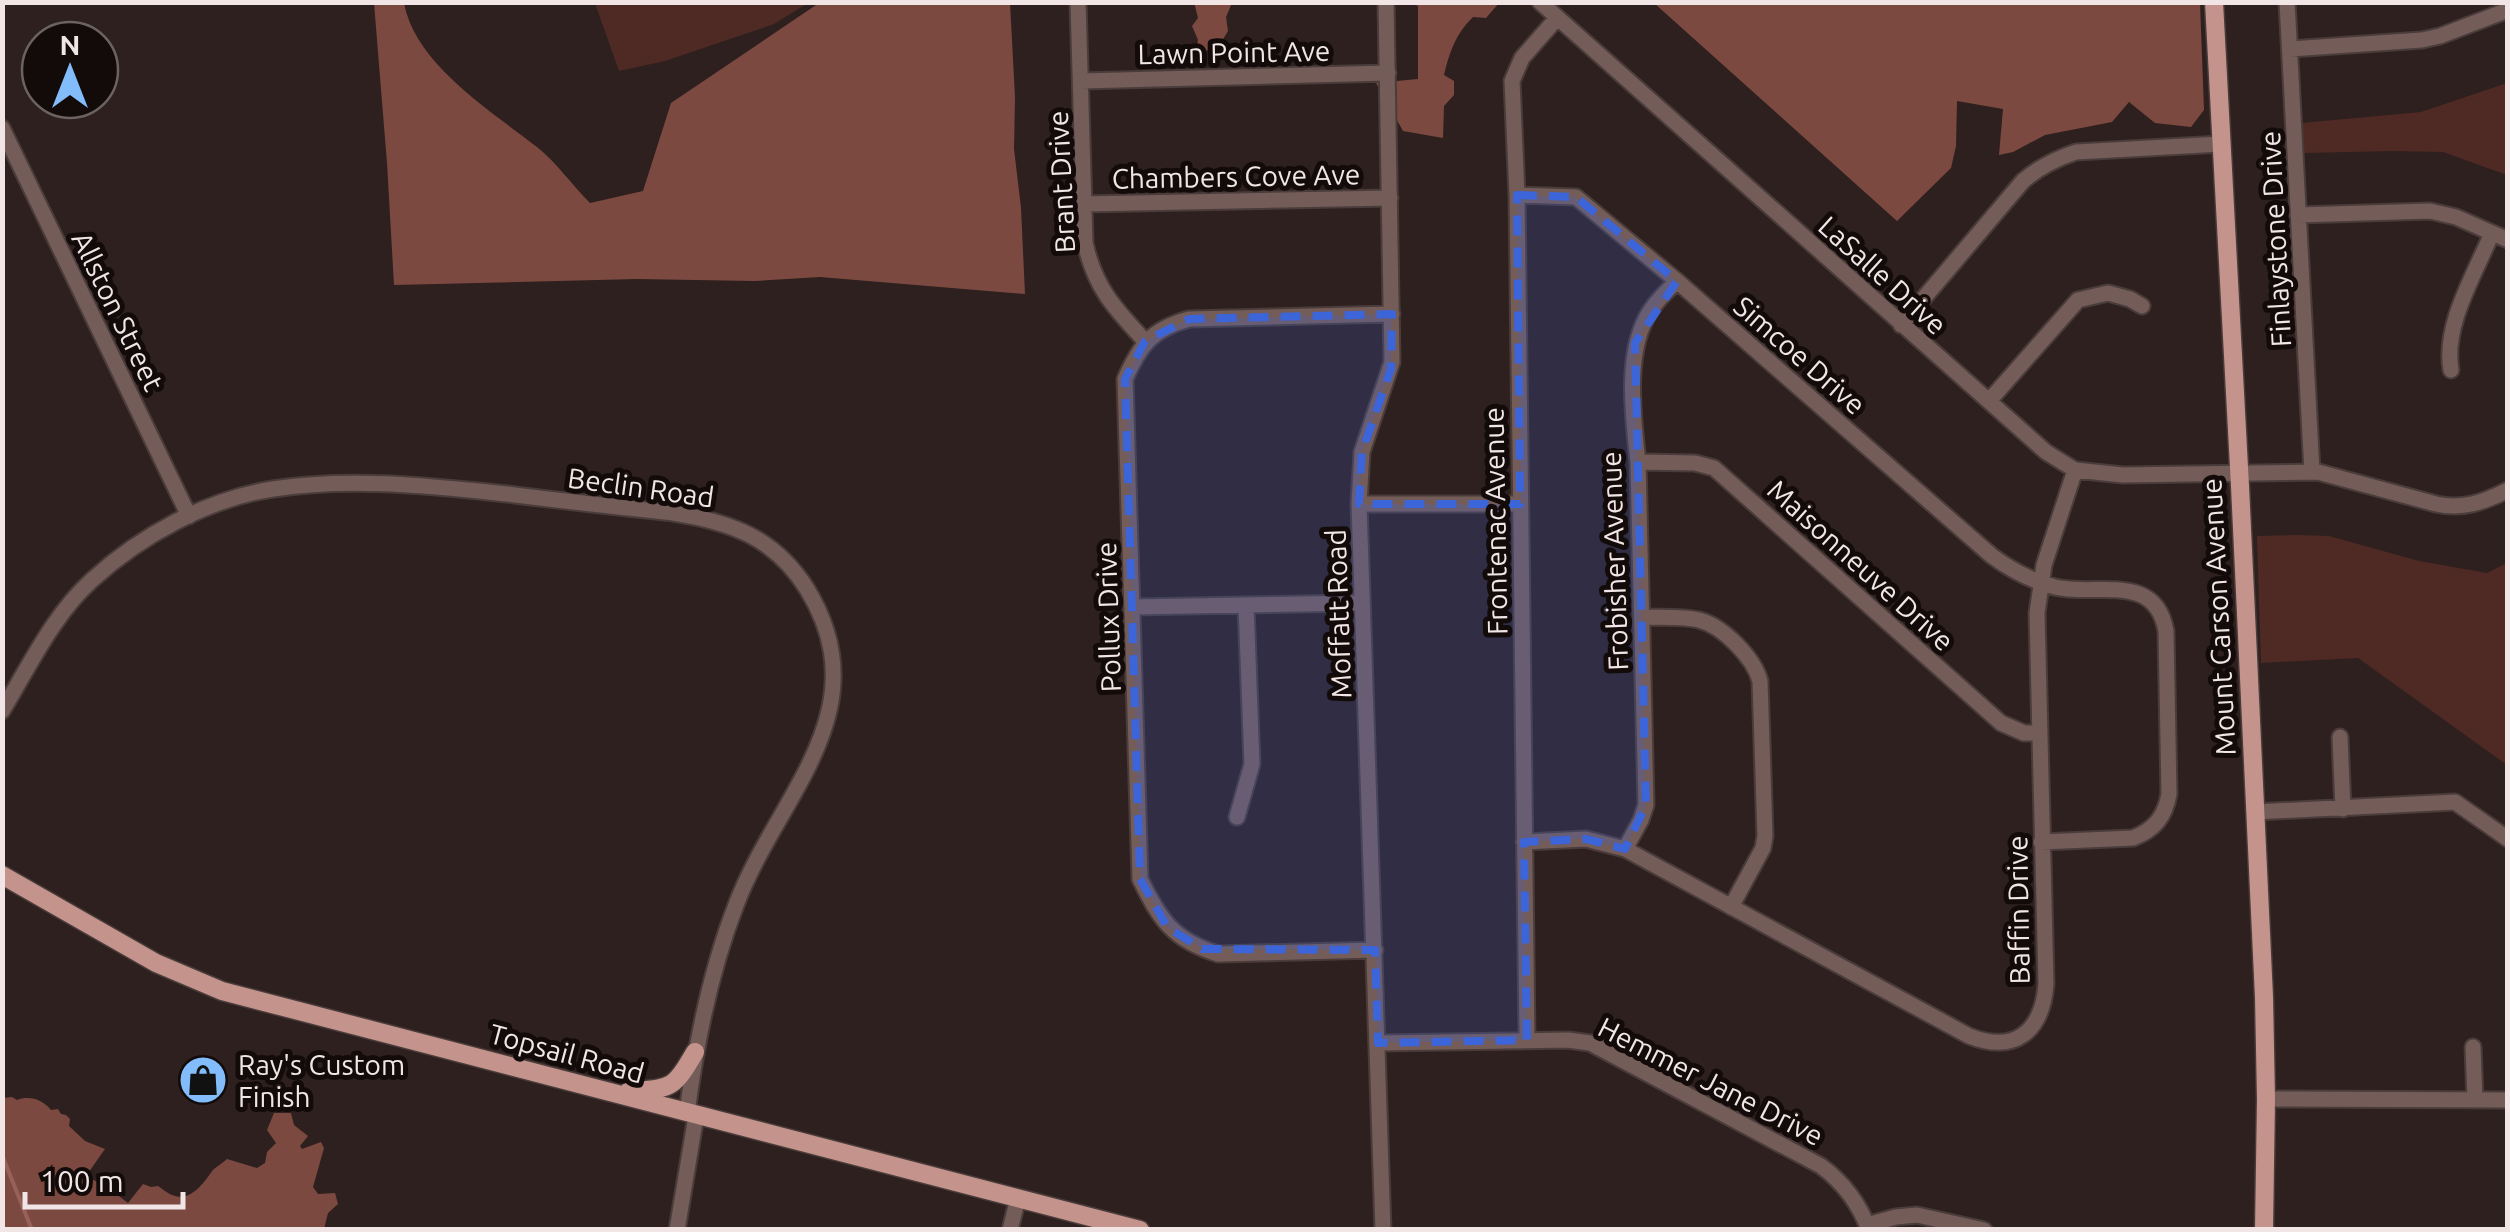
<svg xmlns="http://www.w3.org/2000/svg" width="2510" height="1232" viewBox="0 0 2510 1232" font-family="Ubuntu,sans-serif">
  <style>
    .green { fill: #4f2a25 }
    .forest { fill: #7c4941 }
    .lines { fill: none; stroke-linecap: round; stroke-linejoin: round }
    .stream { stroke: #97615a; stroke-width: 4 }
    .minor-casing { stroke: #493c3a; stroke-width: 19 }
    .major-casing { stroke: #493c3a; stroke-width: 21 }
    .minor { stroke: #745c58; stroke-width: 15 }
    .major { stroke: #c4938b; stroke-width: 18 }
    .marked { fill: #3d65da; fill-opacity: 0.2; stroke: #3d65da; stroke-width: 8; stroke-dasharray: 20 12; stroke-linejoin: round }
    .labels { text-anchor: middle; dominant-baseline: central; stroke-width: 10; stroke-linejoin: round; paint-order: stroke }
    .street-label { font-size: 28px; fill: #f1e6e5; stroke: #120b0a }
    .poi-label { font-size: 28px; fill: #f1e6e5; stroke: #120b0a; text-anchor: start }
  </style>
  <rect width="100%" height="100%" fill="#2e201e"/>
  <path class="green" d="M595 3V2L808 3 774 24 665 61 619 71Z
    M2507 83V175L2443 152 2393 151 2304 153 2302 123 2421 112Z
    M2299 535 2329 536 2419 561 2487 573 2507 563V765L2358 658 2261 663 2257 536Z"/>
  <path class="forest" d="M1194 2 1232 3 1226 17 1228 31 1219 46 1195 55 1198 40 1192 26 1198 18Z
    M374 3H404C415 64 491 111 537 147 556 162 572 185 590 203L643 191 671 103 819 3H1010L1015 97 1014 149 1021 208 1025 294 820 277 755 281 637 279 394 285 387 163Z
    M1412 3H1499L1486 18 1473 17C1456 33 1449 53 1444 75L1454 81V95L1444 106 1443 138 1403 131 1376 83 1418 79V6Z
    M1654 3H2200L2204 110 2191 127 2155 123 2129 102 2112 122 2045 135 2013 152 1999 155 2003 109 1957 101 1956 146 1951 168 1897 221Z
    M12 1097 17 1100C30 1095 43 1100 51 1110L58 1109 61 1114 66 1115 70 1119 69 1126 85 1141 105 1149 86 1176 107 1187 128 1203 143 1184 151 1187 158 1186C163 1189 167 1193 172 1195 191 1203 204 1182 213 1170 216 1167 224 1162 227 1159L257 1168 265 1163 267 1152 276 1143 267 1130 274 1113H291L294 1125 308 1136 300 1146 302 1149 321 1142 324 1148 313 1187 318 1194 335 1193 338 1204 328 1213 324 1229H3V1098Z"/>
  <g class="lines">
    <path class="stream" d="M2 1155 32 1230"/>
    <g class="minor-casing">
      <path id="minor" d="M1078 2 1085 243C1095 288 1115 309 1145 341
        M1540 2 2046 452 2075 470 2123 475 2318 472 2436 504C2463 510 2484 502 2508 490
        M2287 2 2312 472
        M2290 49 2422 40 2440 36 2508 10
        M1081 81 1388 73
        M2 128 189 516
        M1517 195 1576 197 1677 281 1992 556C2011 570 2032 581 2055 587 2097 597 2155 571 2166 631L2169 794C2165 817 2154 830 2133 838L2041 842
        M1084 204 1390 198
        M2298 215 2430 211 2456 217 2508 240
        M1901 325 2023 181C2039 167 2055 159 2076 152L2221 144
        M2451 370C2443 325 2475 274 2492 233
        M1989 401 2078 300 2108 293 2130 299 2142 306
        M1638 462 1695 463 1714 468 2001 723 2024 733H2039
        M1359 504H1520
        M1133 607 1361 603
        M1642 617C1660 618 1681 616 1699 620 1723 626 1754 658 1760 681L1765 836 1763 848 1731 907
        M2 711C29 667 53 615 92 580 140 536 207 499 273 489 350 477 430 486 507 494 562 501 618 507 673 513 731 522 774 537 807 589 882 711 777 796 736 905 710 972 696 1043 687 1113
        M2340 737 2343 809
        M2255 812 2455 802 2508 839
        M1237 817 1252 764 1246 605
        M1524 842 1586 839 1625 849 1969 1036C2015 1054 2042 1032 2046 984L2037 613 2044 565 2075 470
        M1625 849 1641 820 1646 805 1638 462C1633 417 1624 349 1651 310 1658 299 1668 290 1677 281
        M1375 950 1218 954C1173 940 1160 920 1140 879L1125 379C1140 345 1152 329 1189 319L1392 314
        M1527 1040 1517 195 1512 81 1522 58 1557 18
        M1378 1043 1568 1040 1590 1043 1821 1166C1844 1183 1859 1203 1869 1230
        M2473 1047 2475 1100
        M2266 1099 2508 1100
        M1867 1225 1896 1217 1917 1215 1984 1230
        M677 1230 696 1116
        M1010 1230 1018 1198
        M1383 1230 1359 504 1362 452 1392 362 1386 2"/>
    </g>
    <g class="major-casing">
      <path id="major" d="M2214 2 2240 486 2264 997 2266 1099 2264 1230
        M2 875 156 963 222 991 1140 1230
        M629 1091C672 1088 673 1090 695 1052"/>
    </g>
    <use href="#minor" class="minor"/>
    <use href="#major" class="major"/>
  </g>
  <path class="marked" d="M1517 195 1576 197 1677 281 1635 343 1646 805 1625 849 1586 839 1524 842 1527 1040 1378 1043 1375 950 1202 949 1167 927 1140 879 1125 379 1145 341 1189 319 1392 314 1391 369 1362 452 1359 504H1520Z"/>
  <defs>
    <g id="shop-disc" transform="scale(2.5)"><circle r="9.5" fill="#83bcfb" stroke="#120b0a"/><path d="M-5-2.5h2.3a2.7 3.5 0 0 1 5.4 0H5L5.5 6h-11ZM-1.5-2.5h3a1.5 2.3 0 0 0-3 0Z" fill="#111"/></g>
  </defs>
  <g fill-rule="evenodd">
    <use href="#shop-disc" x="203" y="1080"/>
  </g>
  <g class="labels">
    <g class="street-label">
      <text transform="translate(1234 52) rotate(-1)">Lawn Point Ave</text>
      <text transform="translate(1236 176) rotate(-1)">Chambers Cove Ave</text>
      <text transform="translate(1061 182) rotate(-93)">Brant Drive</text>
      <text transform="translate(2275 239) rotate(-93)">Finlaystone Drive</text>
      <text transform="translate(1883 275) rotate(42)">LaSalle Drive</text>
      <text transform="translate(118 311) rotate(64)">Allston Street</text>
      <text transform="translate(1800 355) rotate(41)">Simcoe Drive</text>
      <text transform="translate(641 487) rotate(8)">Beclin Road</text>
      <text transform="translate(1495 521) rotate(-91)">Frontenac Avenue</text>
      <text transform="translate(1614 561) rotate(-92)">Frobisher Avenue</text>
      <text transform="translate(1861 565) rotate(42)">Maisonneuve Drive</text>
      <text transform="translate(1338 614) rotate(-92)">Moffatt Road</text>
      <text transform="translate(1108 617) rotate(-92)">Pollux Drive</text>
      <text transform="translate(2218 617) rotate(-93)">Mount Carson Avenue</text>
      <text transform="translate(2018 910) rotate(-91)">Baffin Drive</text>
      <text transform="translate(567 1053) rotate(15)">Topsail Road</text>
      <text transform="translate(1711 1081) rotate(27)">Hemmer Jane Drive</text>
    </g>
    <g class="poi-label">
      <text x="238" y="1064">Ray's Custom<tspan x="238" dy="32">Finish</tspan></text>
    </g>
  </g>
  <rect width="2510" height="1232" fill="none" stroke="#f1e6e5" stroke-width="10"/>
  <g transform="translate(70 70)"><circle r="48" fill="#120b0a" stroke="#6b6362" stroke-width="2.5"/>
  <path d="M0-8L18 38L0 25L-18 38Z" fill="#83bcfb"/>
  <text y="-15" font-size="28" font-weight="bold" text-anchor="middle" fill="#f1e6e5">N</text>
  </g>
  <path d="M25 1192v15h158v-15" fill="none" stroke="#f1e6e5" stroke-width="5"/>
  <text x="40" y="1192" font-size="30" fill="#f1e6e5" stroke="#120b0a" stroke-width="8" paint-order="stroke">100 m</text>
</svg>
